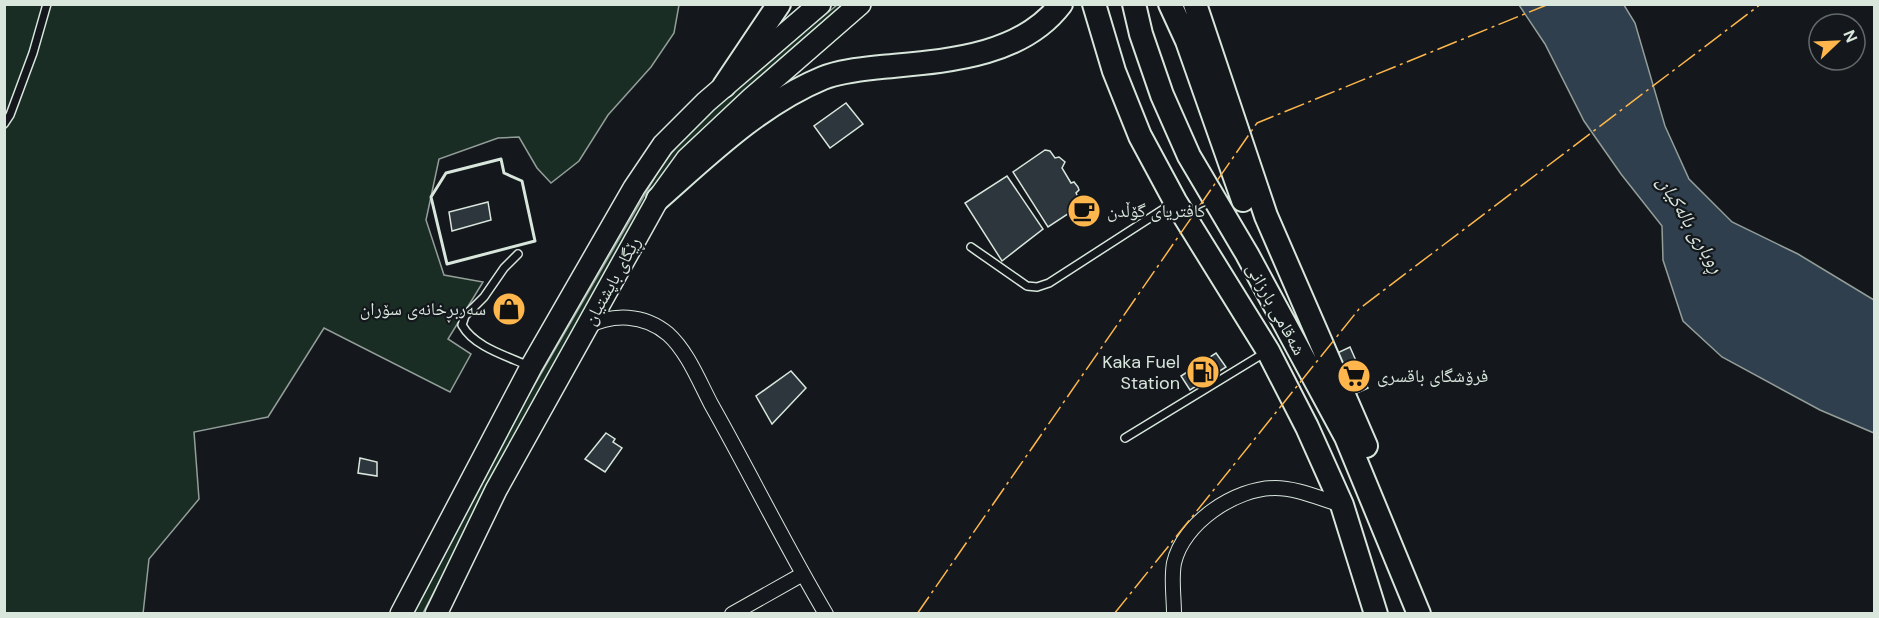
<svg xmlns="http://www.w3.org/2000/svg" width="1879" height="618" viewBox="0 0 1879 618" font-family="'DM Sans','Noto Naskh Arabic',sans-serif">
  <style>
    .green { fill: #1a2d24; stroke: #939e99; stroke-width: 1.5 }
    .water { fill: #2f3f4d; stroke: #939e99; stroke-width: 1.5 }
    .building { fill: #2c363c; stroke: #d8e6dc; stroke-width: 1.5 }
    .lines { fill: none; stroke-linecap: round; stroke-linejoin: round }
    .service-casing { stroke: #d8e6dc; stroke-width: 10 }
    .minor-casing { stroke: #d8e6dc; stroke-width: 16 }
    .primary-casing { stroke: #d8e6dc; stroke-width: 24 }
    .trunk-casing { stroke: #d8e6dc; stroke-width: 26 }
    .service { stroke: #14181c; stroke-width: 7 }
    .minor { stroke: #14181c; stroke-width: 14 }
    .primary { stroke: #14181c; stroke-width: 21 }
    .trunk { stroke: #14181c; stroke-width: 22 }
    .wall { stroke: #d8e6dc; stroke-width: 3 }
    .power { stroke: #ffb74d; stroke-width: 1.5; stroke-dasharray: 21 4.5 3 4.5; stroke-linecap: butt }
    .labels { text-anchor: middle; dominant-baseline: central; stroke-width: 4.5; stroke-linejoin: round; paint-order: stroke }
    .poi-label { font-size: 18px; fill: #d8e6dc; stroke: #14181c; text-anchor: start }
    .street-label { font-size: 18px; fill: #d8e6dc; stroke: #14181c }
    .water-label { font-size: 20px; font-style: italic; fill: #d8e6dc; stroke: #14181c }
  </style>
  <rect width="100%" height="100%" fill="#14181c"/>
  <path class="green" d="M4 5H679L674 33 651 67 608 115 579 161 551 183 537 168 519 137 498 138 439 159 426 220 444 275 483 282 448 339 471 354 450 392 324 328 268 417 194 432 199 499 149 559 143 614 5 613Z
    M837 5H848L688 143 672 165 492 481 423 613 413 614 489 469 505 436 663 163C712 102 777 54 837 5Z"/>
  <path class="water" d="M1519 5H1624L1635 23 1665 126 1689 179 1732 222 1798 254 1874 300V433L1820 410 1722 357 1683 321 1663 260 1662 226 1621 174 1584 121 1545 44Z"/>
  <path class="building" d="M846 103 863 124 830 148 814 126Z
    M1045 150 1050 151 1055 158 1059 157 1065 162 1062 168 1071 183 1074 182 1078 187 1079 190 1076 193 1081 203 1080 206 1048 227 1013 172Z
    M1007 176 1043 229 1002 261 965 203Z
    M488 202 491 220 452 231 449 212Z
    M1350 347 1368 388 1352 395 1333 355Z
    M1216 353 1226 367 1190 390 1181 376Z
    M791 371 806 388 772 424 756 396Z
    M606 433 615 439 613 442 622 448 605 472 585 459Z
    M360 458 377 462V476L358 473Z"/>
  <g class="lines">
    <g class="service-casing">
      <path id="service" d="M4 124 10 115 33 53 47 4
        M971 247 1027 286 1037 287 1049 283 1173 203
        M518 254 504 268 484 297 465 316 462 325C474 347 507 356 529 366
        M1125 438 1266 352"/>
    </g>
    <g class="minor-casing">
      <path id="minor" d="M586 327C613 313 644 314 668 334 687 351 699 381 711 404 750 473 785 545 826 614
        M732 614 803 574
        M1174 614C1174 596 1171 580 1174 563 1183 523 1235 488 1275 488 1297 488 1321 499 1342 505"/>
    </g>
    <g class="primary-casing">
      <path id="primary" d="M401 614 531 367 634 188 663 145 706 102 820 4
        M436 614 496 490 658 199 687 159 752 98 860 4"/>
    </g>
    <g class="trunk-casing">
      <path id="trunk" d="M1094 4 1114 71 1140 136 1175 201 1268 351 1307 427 1342 505 1376 614
        M1134 4 1141 34 1162 95 1189 156 1247 254 1346 437 1419 614
        M1170 4 1187 41 1243 200
        M1195 4 1266 216 1366 446
        M724 86 779 4
        M658 199C708 155 760 104 823 78 840 71 863 69 881 67 943 61 1020 58 1061 4"/>
    </g>
    <use href="#service" class="service"/>
    <use href="#minor" class="minor"/>
    <use href="#primary" class="primary"/>
    <use href="#trunk" class="trunk"/>
    <path class="wall" d="M501 159 504 173 522 181 535 241 447 264 431 197 446 173Z"/>
    <path class="power" d="M917 614 1257 123 1549 4
      M1114 614 1359 309 1761 4"/>
  </g>
  <defs>
    <g id="cafe-disc" transform="scale(1.725)"><circle r="9.5" fill="#ffb74d" stroke="#14181c"/><path d="M-5.5-4.5H6V0H3Q3 3.5 0 3.5H-2.5Q-5.5 3.5-5.5 0ZM3-3.2v2h1.7v-2ZM-6 4.5H4V6H-6Z" fill="#111"/></g>
    <g id="shop-disc" transform="scale(1.725)"><circle r="9.5" fill="#ffb74d" stroke="#14181c"/><path d="M-5-2.5h2.3a2.7 3.5 0 0 1 5.4 0H5L5.5 6h-11ZM-1.5-2.5h3a1.5 2.3 0 0 0-3 0Z" fill="#111"/></g>
    <g id="fuel-disc" transform="scale(1.725)"><circle r="9.5" fill="#ffb74d" stroke="#14181c"/><path d="M-5.5-6h7V0h2V4h1.3V-2.5L3-4.5l.8-.8L6-3V5H2.5V1h-1V6h-7ZM-4.2-4.7v3.2H.2V-4.7Z" fill="#111"/></g>
    <g id="supermarket-disc" transform="scale(1.725)"><circle r="9.5" fill="#ffb74d" stroke="#14181c"/><path d="M-6-5.5h2.5l.6 2H6L4.5 2H-2.5L-4.4-4H-6ZM-1.5 3.2a1.3 1.3 0 1 0 .1 0ZM3 3.2a1.3 1.3 0 1 0 .1 0Z" fill="#111"/></g>
  </defs>
  <g fill-rule="evenodd">
    <use href="#cafe-disc" x="1084" y="211"/>
    <use href="#shop-disc" x="509" y="309"/>
    <use href="#fuel-disc" x="1203" y="372"/>
    <use href="#supermarket-disc" x="1354" y="376"/>
  </g>
  <g class="labels">
    <g class="poi-label">
      <text x="1107" y="211">کافتریای گۆڵدن</text>
      <text x="486" y="309" text-anchor="end">سەربڕخانەی سۆران</text>
      <text x="1180" y="362" text-anchor="end">Kaka Fuel<tspan x="1180" dy="21">Station</tspan></text>
      <text x="1377" y="376">فرۆشگای باقسری</text>
    </g>
    <g class="street-label">
      <text transform="translate(612 281) rotate(-61)">ڕێگای باپشتیان</text>
      <text transform="translate(1276 309) rotate(61)">شەقامی بارزانی</text>
    </g>
    <g class="water-label">
      <text transform="translate(1691 224) rotate(59)">ڕوباری بالەکیان</text>
    </g>
  </g>
  <rect width="1879" height="618" fill="none" stroke="#d8e6dc" stroke-width="12"/>
  <g transform="translate(1837 42) rotate(67)"><circle r="28" fill="#14181c" stroke="#626a69" stroke-width="1.5"/>
  <path d="M0-4.5L10 22L0 15L-10 22Z" fill="#ffb74d"/>
  <text y="-9" font-size="16" font-weight="bold" text-anchor="middle" fill="#d8e6dc">N</text>
  </g>
</svg>
